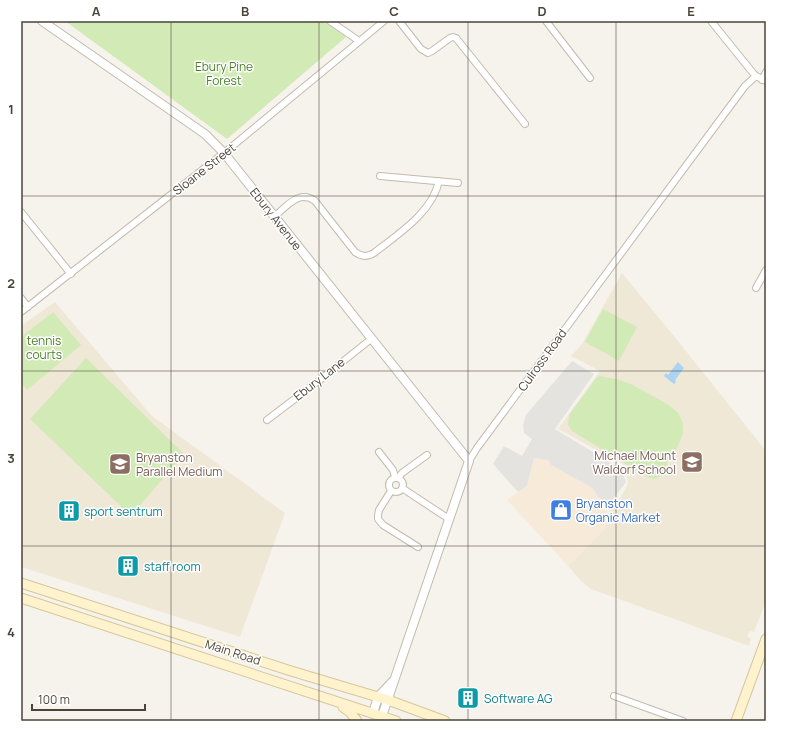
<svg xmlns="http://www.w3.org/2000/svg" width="787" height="742" viewBox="0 0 787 742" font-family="Manrope,sans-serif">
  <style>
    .commercial { fill: #f7ead8 }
    .education { fill: #efe8d6 }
    .green { fill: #d2eab5 }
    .parking { fill: #e5e3e0 }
    .water { fill: #a9d4f2 }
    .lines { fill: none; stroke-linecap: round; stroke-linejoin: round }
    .minor-casing { stroke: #c2bbae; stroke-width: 8 }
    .tertiary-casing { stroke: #c2bbae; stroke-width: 10 }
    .secondary-casing { stroke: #d6c79b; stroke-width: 11 }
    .minor { stroke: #fff; stroke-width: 6 }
    .tertiary { stroke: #fff; stroke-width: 8 }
    .secondary { stroke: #fff3cd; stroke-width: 9 }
    .grid { fill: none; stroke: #4b4439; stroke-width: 1; stroke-opacity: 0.55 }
    .labels { text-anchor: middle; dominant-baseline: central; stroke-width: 3; stroke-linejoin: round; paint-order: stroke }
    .park-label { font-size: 12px; fill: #4a7f2a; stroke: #fff }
    .street-label { font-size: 12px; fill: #4b4439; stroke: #fff }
    .education-label { font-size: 12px; fill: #785e54; stroke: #fff; text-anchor: end }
    .shop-label { font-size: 12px; fill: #366cbe; stroke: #fff; text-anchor: start }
    .culture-label { font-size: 12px; fill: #0d838f; stroke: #fff; text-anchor: start }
    .neatline { fill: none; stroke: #4b4439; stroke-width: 1.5 }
    .grid-label { font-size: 13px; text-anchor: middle; font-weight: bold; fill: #4b4439 }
  </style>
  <rect width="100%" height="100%" fill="#f6f3ec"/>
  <path class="commercial" d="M534 458 549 460 551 465 592 488 606 507 608 514 605 529 604 531 568 566 507 500 527 486Z"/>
  <path class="education" d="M622 273 673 335 766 451V601L754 632 750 631 747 636 751 639 749 646 591 589 580 580 568 566 605 529 608 514 614 504 621 497 626 488 628 481 624 472 628 467 558 429 600 371 571 356 582 344Z
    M55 302 152 416 285 513 240 637 21 567V326Z"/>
  <path class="green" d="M65 21H323L346 37 227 139Z
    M603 309 637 327 619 361 585 342Z
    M53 312 81 345 27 390 21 382V337Z
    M86 358 184 454 131 516 30 419Z
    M599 376 620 380 633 385 669 405 678 413 683 423V433L678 446 668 461 664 472 659 477 654 479 647 477 572 431 568 425 569 415 597 377Z"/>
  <path class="parking" d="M572 361 594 374 555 429 621 469 626 482 609 504 606 507 592 488 551 465 548 460 534 458 527 486 518 492 493 464 504 446 522 456 532 439 524 433 523 425 526 415Z"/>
  <path class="water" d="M678 362 684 368 675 380 676 382 674 384 664 376 666 373 668 375Z"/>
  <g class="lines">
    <g class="minor-casing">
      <path id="minor" d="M330 21 359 41
        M399 21 421 49 428 53 432 51 450 38 453 37 456 38 525 124
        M546 21 590 78
        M711 21 753 73 756 76 766 81
        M762 80 766 72
        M380 176 458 183
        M21 212 71 274
        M274 217C286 207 299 189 315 201L355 252C362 257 367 257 374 253 398 234 432 213 439 181
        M756 288 766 270
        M21 298 28 307
        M21 312 224 153 384 21
        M267 420 321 379 371 339
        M379 452 393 470 395 477
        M469 461 477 448 745 86 756 76
        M389 485a7 7 0 1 1 14 0a7 7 0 1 1-14 0Z
        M398 478 402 473 427 455
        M402 488 449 519
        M391 491 379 510 378 515V519L383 525 418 547
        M614 696 683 721"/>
    </g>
    <g class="tertiary-casing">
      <path id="tertiary" d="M42 21 205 134 224 153 469 461 382 716
        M373 713 378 697 393 681"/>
    </g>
    <g class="secondary-casing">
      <path id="secondary" d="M21 583 291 671 388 700 445 721
        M21 598 396 721
        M343 707 350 712 357 721
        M736 721 766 639"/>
    </g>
    <use href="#minor" class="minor"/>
    <use href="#tertiary" class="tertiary"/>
    <use href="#secondary" class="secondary"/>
  </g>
  <path class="grid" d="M171 21V721M319 21V721M468 21V721M616 21V721M21 196H766M21 371H766M21 546H766"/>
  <defs>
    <g id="school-square" transform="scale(1.15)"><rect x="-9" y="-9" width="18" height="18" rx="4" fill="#8d6e63" stroke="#fff"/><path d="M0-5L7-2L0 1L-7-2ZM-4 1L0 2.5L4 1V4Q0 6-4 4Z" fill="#fff"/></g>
    <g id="shop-square" transform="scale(1.15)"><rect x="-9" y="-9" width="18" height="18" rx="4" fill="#3f7fe0" stroke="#fff"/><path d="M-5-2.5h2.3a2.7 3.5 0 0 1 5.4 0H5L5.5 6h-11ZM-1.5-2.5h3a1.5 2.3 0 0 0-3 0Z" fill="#fff"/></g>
    <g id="building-square" transform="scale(1.15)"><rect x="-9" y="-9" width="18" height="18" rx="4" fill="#0f9aa8" stroke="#fff"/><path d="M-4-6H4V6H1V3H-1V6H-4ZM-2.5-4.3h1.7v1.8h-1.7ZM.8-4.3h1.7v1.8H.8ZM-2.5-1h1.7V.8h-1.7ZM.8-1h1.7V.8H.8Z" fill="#fff"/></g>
  </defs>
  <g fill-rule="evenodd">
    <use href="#school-square" x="692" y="462"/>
    <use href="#school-square" x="120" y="464"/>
    <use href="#shop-square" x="561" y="510"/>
    <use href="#building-square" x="69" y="511"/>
    <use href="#building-square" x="128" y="566"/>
    <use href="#building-square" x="468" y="698"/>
  </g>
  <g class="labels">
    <g class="park-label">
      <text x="224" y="66">Ebury Pine<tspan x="224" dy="14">Forest</tspan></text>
      <text x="44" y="340">tennis<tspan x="44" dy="14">courts</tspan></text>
    </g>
    <g class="street-label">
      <text transform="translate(204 169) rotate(-38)">Sloane Street</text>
      <text transform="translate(276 219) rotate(52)">Ebury Avenue</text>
      <text transform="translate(542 360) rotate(-54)">Culross Road</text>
      <text transform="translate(319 379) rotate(-38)">Ebury Lane</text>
      <text transform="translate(233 652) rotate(18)">Main Road</text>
    </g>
    <g class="education-label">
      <text x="676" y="455">Michael Mount<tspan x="676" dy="14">Waldorf School</tspan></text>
      <text x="136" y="457" text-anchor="start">Bryanston<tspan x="136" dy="14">Parallel Medium</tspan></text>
    </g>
    <g class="shop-label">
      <text x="576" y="503">Bryanston<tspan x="576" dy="14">Organic Market</tspan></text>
    </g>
    <g class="culture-label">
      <text x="84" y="511">sport sentrum</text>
      <text x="144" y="566">staff room</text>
      <text x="484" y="698">Software AG</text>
    </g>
  </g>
  <rect width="787" height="742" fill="none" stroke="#ffffff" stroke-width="44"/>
  <path d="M32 704v6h113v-6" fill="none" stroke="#4b4439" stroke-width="2"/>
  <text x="38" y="704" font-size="12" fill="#4b4439" stroke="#ffffff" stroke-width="3" paint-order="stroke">100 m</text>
  <rect x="22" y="22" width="743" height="698" class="neatline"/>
  <g class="grid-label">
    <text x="96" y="16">A</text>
    <text x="245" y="16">B</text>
    <text x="394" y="16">C</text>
    <text x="542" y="16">D</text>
    <text x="691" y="16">E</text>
    <text x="11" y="114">1</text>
    <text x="11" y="288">2</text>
    <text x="11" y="463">3</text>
    <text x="11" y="637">4</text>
  </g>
</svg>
